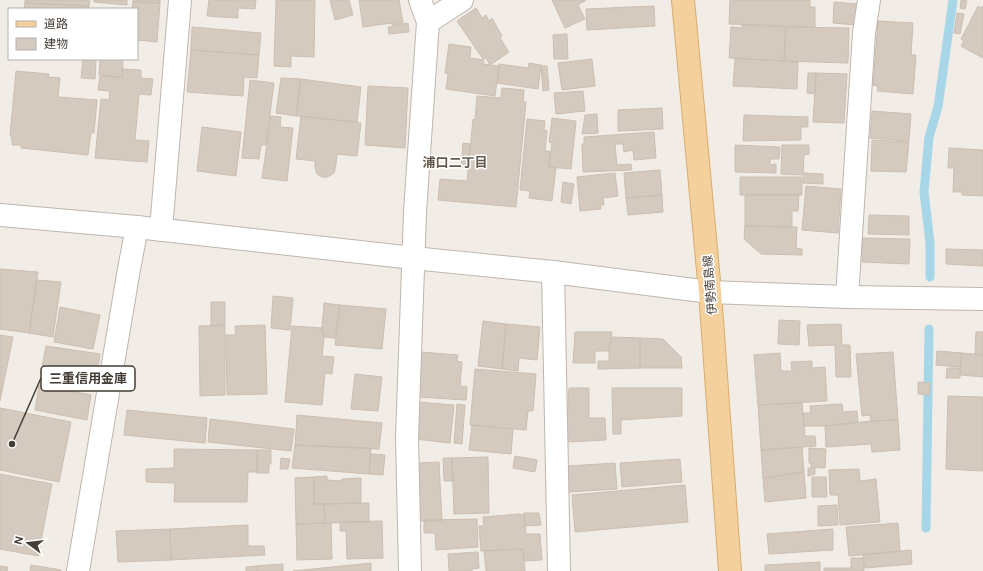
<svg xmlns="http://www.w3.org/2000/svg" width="983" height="571" viewBox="0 0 983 571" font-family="'DM Sans','Noto Sans JP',sans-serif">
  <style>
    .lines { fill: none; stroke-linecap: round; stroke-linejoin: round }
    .stream { stroke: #a8d6e9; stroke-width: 9 }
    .building { fill: #d5cac0; stroke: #ccbeb1 }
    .minor-casing { stroke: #bfb6ad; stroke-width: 24 }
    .tertiary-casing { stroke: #bfb6ad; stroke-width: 24 }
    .primary-casing { stroke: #d8ac6e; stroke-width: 24 }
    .minor { stroke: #fff; stroke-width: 22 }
    .tertiary { stroke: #fff; stroke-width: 22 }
    .primary { stroke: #f4d19c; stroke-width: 22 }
    .labels { text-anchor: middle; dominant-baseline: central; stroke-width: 3; stroke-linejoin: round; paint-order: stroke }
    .street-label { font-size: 12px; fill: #443d36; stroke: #fff }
    .neighbourhood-label { font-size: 13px; font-weight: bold; fill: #65594e; stroke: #fff }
    .leader { fill: none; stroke: #443d36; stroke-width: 1.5 }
    .callout-dot { fill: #443d36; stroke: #fff; stroke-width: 1.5 }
    .callout { fill: #fff; stroke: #443d36; stroke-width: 1.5 }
    .callout-label { font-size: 13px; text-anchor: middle; font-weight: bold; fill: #443d36 }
  </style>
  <rect width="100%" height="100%" fill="#f1ede6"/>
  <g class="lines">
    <path class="stream" d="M930 277V243L924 192 929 137 938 107 953 0
      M926 528 929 329"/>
  </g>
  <path class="building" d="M25 0H83L90 1 89 6 25 3Z
    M94 0H127V5L94 2Z
    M133 0H160V3L133 2Z
    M209 0H256L255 9 238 8V18L207 16Z
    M276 0H315L314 57 291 56V67L274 66Z
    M330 0H349L353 15 335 20Z
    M359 0H399L403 23 392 25V23L363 27Z
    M552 0H586L578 5 585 19 565 28Z
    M730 0H810V7H815V27L729 24Z
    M961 0 967 1 965 9 960 8Z
    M133 2 160 3 157 42 137 40V9H132Z
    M834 2 857 4 855 25 833 23Z
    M25 3 89 6V9H24Z
    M654 6 655 26 587 30 586 9Z
    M978 6 981 8 983 6V58L961 46 964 41 961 39Z
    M476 8 482 18 486 15 489 21 492 18 502 36 500 38 509 52 490 65 486 58 483 59 457 21Z
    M957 13 964 14 960 34 954 33Z
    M878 21 913 23 911 55H916L913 94 877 91 878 86 873 85Z
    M408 23 409 32 389 34 388 27Z
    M742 25 786 27 784 61 729 58 731 27 742 28Z
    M192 27 261 33 259 55 191 50Z
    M786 27 849 28 848 63 784 61Z
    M567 34 568 59H554L553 35Z
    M449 44 471 47 470 58 484 60 483 64 499 66 495 96 446 89 448 74 445 73Z
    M191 50 259 55 257 78 244 77 243 96 187 92Z
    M735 58 798 62 797 89 733 86Z
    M83 59H96L95 79 81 78Z
    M100 59H123L122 77 99 75Z
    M592 59 595 86 562 90 558 63Z
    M529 63 541 65 538 89 497 83 499 64 528 68Z
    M541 66H547L549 90 543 91Z
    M123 69 141 70V78L153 79 151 95 139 94 135 140 149 141 147 162 95 158 101 99 109 100 110 91 98 90 100 76 122 77Z
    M16 71 49 74 48 77 60 78 58 97 97 100 94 133H91L88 155 21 148V145H12V138L10 135Z
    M808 73H816L815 94 807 93Z
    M816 73 847 74 844 123 813 122Z
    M281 78 301 79 296 116 276 113Z
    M301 79 361 87 357 122 296 116Z
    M250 80 274 83 266 145H261L259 159 242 158Z
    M368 86 408 88 405 148 365 145Z
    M502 88 524 90 523 102H526L516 207 438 200 440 179 467 181 473 119 475 120 477 96 501 98Z
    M583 91 585 111 556 114 554 93Z
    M662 108 663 129 618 131V110Z
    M872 111 911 114 909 141 870 138Z
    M597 114 598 133 582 134 585 115Z
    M744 115 808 117V127H801V140L743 141Z
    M271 116 281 117 280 127 293 128 287 181 262 178Z
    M301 116 361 123 357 156 337 154 336 165 334 173 328 177H322L317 174 315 168V161L296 159Z
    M552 118 576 121 571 169 549 167 552 143 549 142Z
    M527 119 545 121 544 130 547 131 545 151H550L549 167H556L552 201 529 198 530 191 520 190Z
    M202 127 241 132 236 176 197 171Z
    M654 132 656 158 634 160 633 150 624 152 623 144H615L617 165 631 164 632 170 583 172 582 144H584V137Z
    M872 140 909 142 906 172 871 171Z
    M463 143 470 144 468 167H461Z
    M735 145 780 147 779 159H770V165L776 164V173L735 172Z
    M782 145H809V154L804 155 803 175 781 174Z
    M949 148 983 150V196L962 195V192H953L954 168H948Z
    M660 170 662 195 626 198 624 173Z
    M615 173 618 196 603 198 604 205H600L601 209 580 211 577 177Z
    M804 173 823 174V184L803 183Z
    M740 177H802V195H740Z
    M563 182 574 184 571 204 561 202Z
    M806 186 841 189 838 233 802 230Z
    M799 194 798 211H792V227L745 226V195Z
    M662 195 663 212 628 215 626 198Z
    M869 215 909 216V235L868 234Z
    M745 226 797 227 796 248 802 249V255L761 254 744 239Z
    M862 238 910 239 909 264 862 262Z
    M946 249 983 250V266L946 264Z
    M0 269 38 272 29 333 0 329Z
    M37 280 61 282 53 337 29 333Z
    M273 296 293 298 290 330 271 328Z
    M211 302H225V325L211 326Z
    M324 303 340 305 335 338 324 337 322 328Z
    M340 305 386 309 382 349 335 345Z
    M60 307 100 315 93 349 54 342Z
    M779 320 800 321 799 345 778 344Z
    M483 321 506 324 502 369 478 366Z
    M506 324 540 327 537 360 519 358 518 371 502 369Z
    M841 324 842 345H850L851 377H836L835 345 809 346 807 325Z
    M225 325V395L200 396 199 326Z
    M265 325 267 394 227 395 226 335H236L235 326Z
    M292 326 322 328 324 337 322 356 334 357 332 374 325 373 322 405 285 402Z
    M575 332H612L609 351H595V363H573Z
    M976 332H983V355L975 354Z
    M0 335 13 337 0 401Z
    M612 337 640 338V368L598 369V361H609V351Z
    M640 338 663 339 681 357 682 368H640Z
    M46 346 100 354 96 381 41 372Z
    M937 351 962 353 960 367 936 365Z
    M421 352 458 355 457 361 462 362 460 386 467 387 466 400 418 397Z
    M893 352 898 420 871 421 870 415 862 416 856 354Z
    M780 353 781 371H792L791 362 812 361V368L825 367 827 401 758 405 754 355Z
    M962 353 983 355V377L960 375Z
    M947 368H960V378H946Z
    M475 369 536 374 533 411H528L526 430 470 425Z
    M355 374 382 377 378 411 351 409Z
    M918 382 930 383 929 395 918 394Z
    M39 385 91 395 87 420 35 410Z
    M569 388H589V418H605L606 440 566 442Z
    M612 388H682V416L621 420V434H613Z
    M948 396 983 397V471L946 469Z
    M418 402 454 405 450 443 415 439Z
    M802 403 805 436H815L816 446 761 450 758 405Z
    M457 404 465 405 462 444 454 443Z
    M842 404 843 412 857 411 858 422 825 426H804L803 413H811L810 406Z
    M0 408 71 422 59 482 0 470Z
    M127 410 207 418 205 443 124 435Z
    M297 415 382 423 379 449 295 445Z
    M210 419 294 429 291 451 208 442Z
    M898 420 900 450 872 452 871 444 826 447 825 426 871 421Z
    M472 425 513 429 511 454 469 450Z
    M295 445 371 448 369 474 292 468Z
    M802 447 804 472 763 478 761 450Z
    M809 448 826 449 825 468 811 467V463H809Z
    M174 449 257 450V472H248L247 502H174L175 483 146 482V469L174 468Z
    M257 450H271V464H269V473H257Z
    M371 454 385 455 383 475 369 474Z
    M515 456 537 460 535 472 513 468Z
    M488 457 489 513 454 514 452 458Z
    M281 458 290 459 288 469H280Z
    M443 458H452L453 481H444Z
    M680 459 682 482 622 487 620 463Z
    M439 462 442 521H417L415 474H420L419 463Z
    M615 463 617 489 568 492 567 466Z
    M808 468H815V474L808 476Z
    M859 469 860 481 876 479 880 522 840 525 838 495H830L829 470Z
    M804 472 806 498 765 502 763 478Z
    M0 474 52 484 38 556 0 549Z
    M327 476V480L342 481V479L361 478V503L314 504V477Z
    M314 477V504H324L325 523 296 524 295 478Z
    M812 477H826L827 497H812Z
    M685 485 688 522 575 532 572 495Z
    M369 503V522L325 523 324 504Z
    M837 505 838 525 818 526V506Z
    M524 513H539L541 525 525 526Z
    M519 514 524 515 526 534H540L542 560 524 561 523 549 481 551 479 526H484L483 517Z
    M477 519 478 547 436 550 435 533H424V520Z
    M382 521 383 558 347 559 346 531H340V522Z
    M331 523 332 559 297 560 296 524Z
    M898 523 900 551 849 556 846 527Z
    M248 525V546H264L265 555 171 560 170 529Z
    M170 529 171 560 118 562 116 531Z
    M833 529V550L769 554 767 534Z
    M523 549 525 571H486L484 551Z
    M911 550 912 564 865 568 863 555Z
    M478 552 479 568 472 569V571H449L448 554Z
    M851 558H863L864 571H824V568H851Z
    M820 562V571H765V565Z
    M371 563V571H293Z
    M283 564V571H257L256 566Z
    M31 565 61 570V571H30Z
    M0 566 8 567 7 571H0Z
    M256 566 257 571H246V567Z"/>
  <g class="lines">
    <g class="minor-casing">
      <path id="minor" d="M428 22 462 0
        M161 230 180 0
        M553 272 559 571
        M847 297 864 33 869 0
        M78 571 129 269 137 227
        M410 571 407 438 415 212 428 22 420 0"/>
    </g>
    <g class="tertiary-casing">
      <path id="tertiary" d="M0 215 137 227 413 258 553 272 710 292 847 297 983 299"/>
    </g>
    <g class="primary-casing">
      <path id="primary" d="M683 0 710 292 730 571"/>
    </g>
    <use href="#minor" class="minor"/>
    <use href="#tertiary" class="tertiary"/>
    <use href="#primary" class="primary"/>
  </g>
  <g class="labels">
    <g class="street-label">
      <text transform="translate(710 285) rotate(-95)">伊勢南島線</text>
    </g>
    <g class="neighbourhood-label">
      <text x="455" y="162">浦口二丁目</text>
    </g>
  </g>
  <path class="leader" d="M12 444L41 378"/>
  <circle class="callout-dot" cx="12" cy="444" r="4"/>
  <rect class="callout" x="41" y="366" width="94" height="25" rx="4"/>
  <g class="callout-label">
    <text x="88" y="383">三重信用金庫</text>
  </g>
  <rect x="8" y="8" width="130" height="52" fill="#ffffff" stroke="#b4b1af"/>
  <rect x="16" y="21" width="20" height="6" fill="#f4d19c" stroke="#b4b1af"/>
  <text x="44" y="28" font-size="12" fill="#443d36">道路</text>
  <rect x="16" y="38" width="20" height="12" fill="#d5cac0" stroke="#b4b1af"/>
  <text x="44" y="48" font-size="12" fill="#443d36">建物</text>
  <g transform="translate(28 543) rotate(285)" stroke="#ffffff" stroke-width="3" paint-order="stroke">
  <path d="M0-3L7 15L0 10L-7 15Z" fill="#443d36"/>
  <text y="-6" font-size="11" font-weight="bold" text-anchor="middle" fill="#443d36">N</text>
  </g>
</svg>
